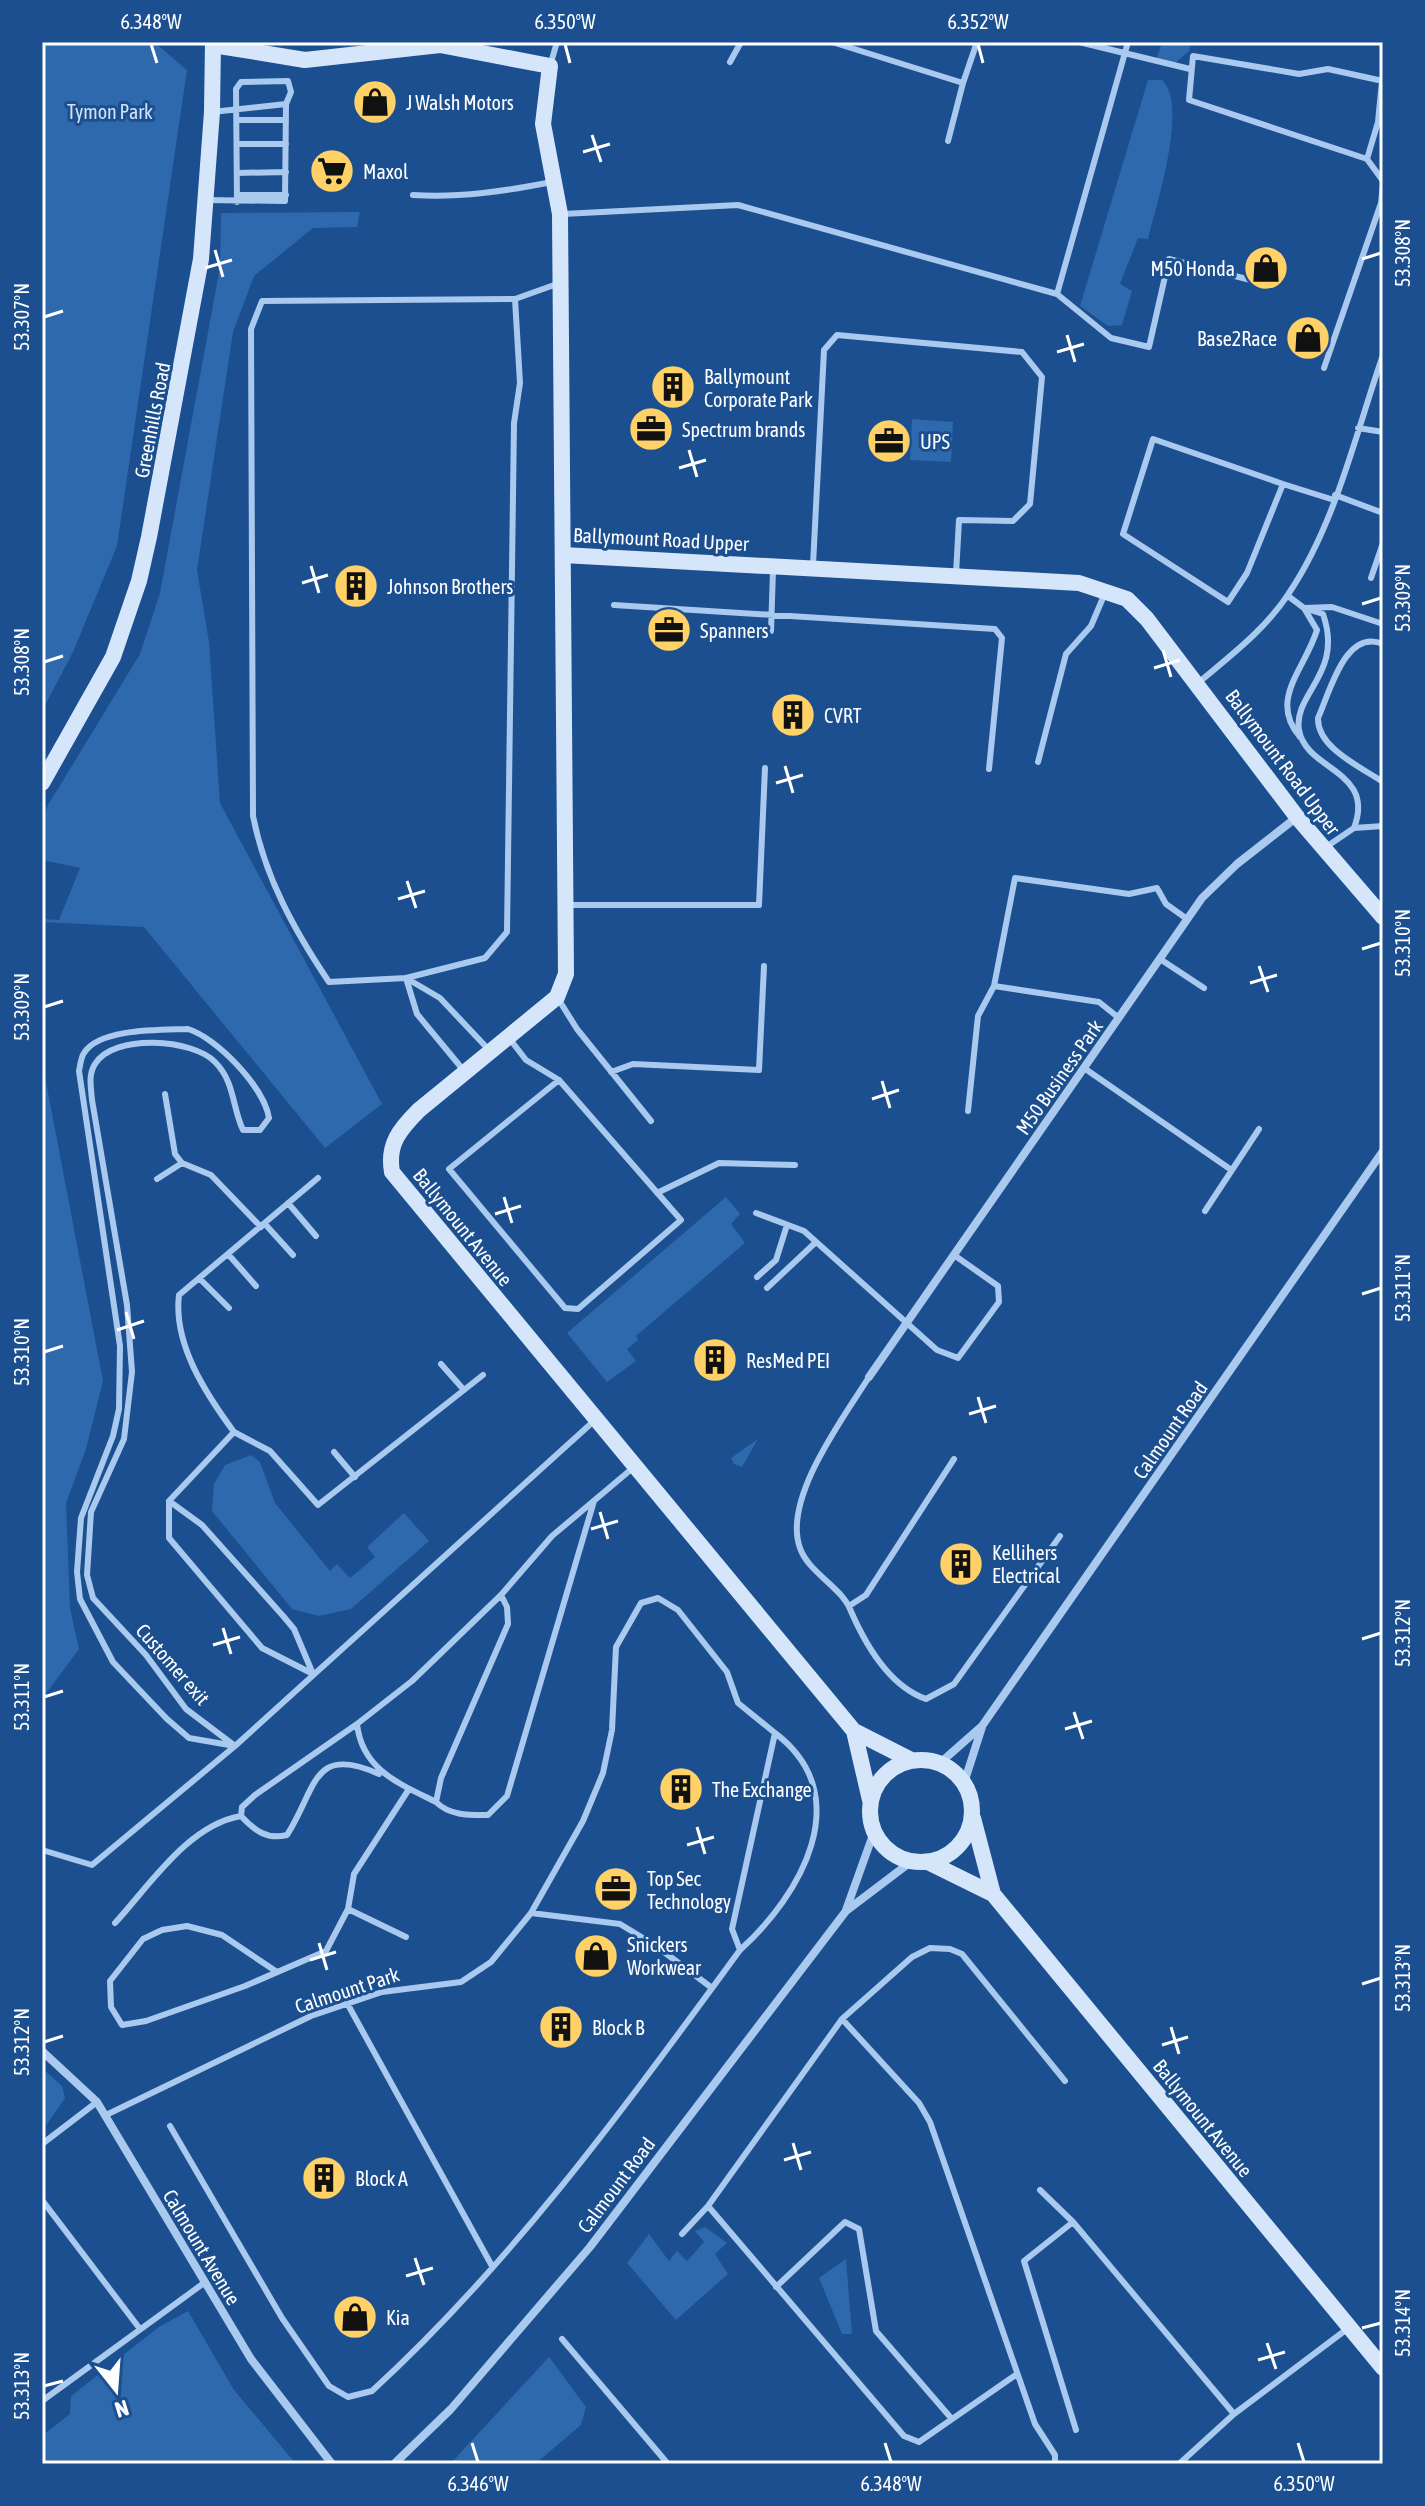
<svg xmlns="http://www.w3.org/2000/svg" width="1425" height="2506" viewBox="0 0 1425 2506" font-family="'Asap Condensed',sans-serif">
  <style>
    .green { fill: #2e69ad }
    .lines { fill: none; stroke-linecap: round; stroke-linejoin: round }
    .lane { stroke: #a9c9ee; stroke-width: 6 }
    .street { stroke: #a9c9ee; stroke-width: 8 }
    .secondary { stroke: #d6e6fa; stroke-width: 16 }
    .ticks { fill: none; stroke: #fff; stroke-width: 3 }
    .labels { text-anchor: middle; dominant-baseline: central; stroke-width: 6; stroke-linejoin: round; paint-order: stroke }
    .poi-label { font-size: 20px; fill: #fff; stroke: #1b4f8f; text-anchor: start }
    .park-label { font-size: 20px; fill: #cfe3fa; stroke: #1b4f8f }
    .street-label { font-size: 20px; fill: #fff; stroke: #1b4f8f }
    .neatline { fill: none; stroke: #fff; stroke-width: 3 }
    .ticks-label { font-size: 20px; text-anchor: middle; fill: #fff }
  </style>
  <rect width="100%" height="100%" fill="#1b4f8f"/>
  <path class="green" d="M42 42H154L187 70 117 546 73 652 42 711Z
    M1162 42H1191L1189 51 1173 65 1157 58Z
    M1148 80H1162C1189 105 1156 205 1148 239L1138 238 1120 284 1132 291 1122 325 1108 326 1080 306Z
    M360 212 357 227 313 228 254 276 233 332 197 570 209 642 220 803 382 1104 325 1148 144 927 42 922V919L59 920 80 868 42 860V819L48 805 140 654 160 593 220 267 221 213Z
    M912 419 953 422 951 462 910 460Z
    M42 1061 103 1381 86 1449 66 1503 70 1608 79 1649 42 1699Z
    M726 1197 740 1214 731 1224 745 1243 636 1336 638 1340 627 1349 636 1361 607 1382 567 1333Z
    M758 1439 742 1467 734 1464 731 1458Z
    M251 1455 260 1462 275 1503 330 1571 337 1564 350 1578 375 1557 367 1547 404 1513 429 1541 351 1609 319 1616 292 1609 212 1511 214 1484 225 1465Z
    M42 2068 62 2086 65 2098 43 2130Z
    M705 2227 727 2243 715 2254 728 2274 676 2320 627 2263 649 2234 669 2261 677 2251 687 2261 704 2242 695 2231Z
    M846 2259 852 2334H842L819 2278Z
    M188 2311 234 2390 296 2464H42V2436L70 2414 71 2396 159 2327Z
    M549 2357 586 2407 581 2425 535 2464H450Z"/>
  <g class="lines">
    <path class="lane" d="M832 42 963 83 977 42
      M1079 42 1190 69
      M730 62 741 42
      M550 66 557 42
      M1383 81 1328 69 1299 74 1193 56 1189 100 1367 159 1383 181
      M237 120H286
      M948 141 963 83
      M237 144H286
      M1367 159 1378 122 1382 81
      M237 173 286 172
      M237 195H286
      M413 195C460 198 506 191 552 182
      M205 200 285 201 286 104 212 112
      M237 202 236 89 241 82 288 81 291 92 286 104
      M563 214 738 205 1057 294 1128 42
      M1057 294 1111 338 1149 347 1169 259 1266 284
      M515 299 520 383 514 423 507 932 485 958 406 978 329 982C294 930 265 877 253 816L251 329 262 301 515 299 557 284
      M1324 368 1381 203 1383 185
      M1358 428 1383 432
      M1283 484 1153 439 1123 534 1228 602 1247 573 1283 484 1334 500
      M1335 495 1383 513
      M813 565 824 350 837 335 1022 352 1042 377 1030 504 1013 521 959 520 956 574
      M1371 578 1383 543
      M1288 596 1304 608 1332 607 1383 624
      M614 605 995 629 1002 638 989 769
      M1304 608 1323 614C1344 674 1293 693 1299 730 1306 771 1376 770 1354 828
      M771 631 773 570
      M1383 644C1345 628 1330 692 1318 718 1317 748 1361 767 1383 782
      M1198 683C1230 656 1266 629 1289 593 1336 523 1355 435 1383 355
      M1300 737C1268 700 1305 669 1317 630L1304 608
      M1038 762 1066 654 1091 626 1105 593
      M1326 847 1354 828 1383 826
      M566 905H759L765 768
      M1160 959 1204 988
      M406 978 417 1014 465 1072
      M406 978 440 998 490 1051
      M994 986 1015 878 1129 894 1157 888 1166 904 1187 919
      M557 997 577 1029 651 1121
      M188 1029C217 1038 264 1087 269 1118L260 1130H243C232 1107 235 1082 215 1062 193 1039 114 1033 95 1064 88 1075 91 1087 92 1100L127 1305 132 1372 124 1439 91 1512 87 1575 93 1598 146 1655 186 1709 235 1746 189 1738 167 1719 113 1662 80 1599 77 1572 81 1518 113 1436 119 1409 120 1346 79 1071C80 1066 81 1057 84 1053 99 1028 162 1030 188 1029Z
      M509 1038 526 1060 559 1080 681 1220 578 1309 565 1308 449 1169 559 1080
      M1084 1068 1230 1169
      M611 1072 633 1064 759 1070 764 966
      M165 1094 175 1154 182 1163 211 1175 261 1227
      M968 1111 978 1016 994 986 1099 1002 1119 1018
      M157 1179 182 1163
      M657 1193 719 1163 795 1165
      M288 1203 316 1236
      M1205 1211 1259 1129
      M756 1213 804 1231 937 1350 958 1358 999 1302 998 1286 954 1255
      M265 1224 293 1255
      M228 1254 256 1286
      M757 1277 776 1260 787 1225
      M199 1278 229 1308
      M767 1288 816 1242
      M441 1364 464 1390
      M869 1377C844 1417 782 1499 800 1548 808 1572 840 1586 850 1609 865 1644 889 1686 926 1699L954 1684 1060 1536
      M234 1432 270 1451 318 1505 483 1375
      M334 1452 355 1477
      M169 1501 202 1525 284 1617 294 1629 313 1674
      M501 1595 507 1607 508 1624 441 1778 436 1802C450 1816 470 1815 488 1815L507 1796 594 1501
      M849 1606 866 1595 954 1459
      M313 1674 262 1648 169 1538V1501L234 1432C206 1394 173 1344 179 1295L318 1178
      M357 1724 255 1795 242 1807 241 1816C255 1831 267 1840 287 1835 317 1788 312 1744 379 1774
      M436 1802C400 1784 362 1770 357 1724L412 1681 501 1595 552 1536 634 1467
      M42 1850 92 1865 235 1746 595 1420
      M115 1923C150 1885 188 1825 241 1816
      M406 1937 348 1909 354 1874 409 1789
      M740 1950C801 1895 858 1796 775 1733
      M277 1972 222 1935 187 1926 162 1930 143 1939 110 1981 111 2007 122 2025 146 2021 245 1986 326 1951 348 1909
      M347 2003 492 2266
      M842 2019 919 2103 930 2122 1035 2424 1055 2455V2464
      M106 2115 311 2016 382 1992 461 1982 491 1962 531 1913 620 1924 656 1946 712 1988
      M170 2126 282 2318 329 2386 348 2397 372 2391C514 2261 627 2104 740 1950L732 1929 775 1733 738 1703 727 1672 678 1610 658 1598 641 1603 616 1647 612 1730 603 1773 583 1821 531 1913
      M42 2144 97 2102
      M1040 2190 1073 2222 1234 2414 1347 2329
      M42 2200 140 2329
      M708 2206 904 2436 919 2442 1017 2374
      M1073 2222 1024 2261 1076 2430
      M682 2234 708 2206 842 2019 912 1957 930 1948 950 1949 962 1954 1065 2081
      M776 2287 845 2222 859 2229 876 2331 951 2418
      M562 2339 668 2464
      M42 2401 204 2283
      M1179 2464 1234 2414"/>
    <path class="street" d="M869 1377 1202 898 1237 864 1297 817
      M940 1763 982 1726 1383 1151
      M964 1783 982 1727
      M846 1910 874 1832
      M42 2051 97 2102 251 2359 332 2464
      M394 2464 451 2409 590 2247 846 1911 912 1861"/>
    <path class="secondary" d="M213 45 305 60 440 45 550 66 543 124 560 214 566 974 557 997 419 1110C400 1129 387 1144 392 1172L854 1731 911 1760
      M563 555 1079 583 1127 599 1147 619 1297 817 1383 917
      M42 783 113 657 139 581 149 537 201 259 212 112 213 42
      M854 1731 870 1800
      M870 1811a51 51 0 1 1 102 0a51 51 0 1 1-102 0Z
      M973 1818 993 1894
      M928 1862 993 1894 1383 2368"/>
  </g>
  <path class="ticks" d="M151 44 157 63M565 44 570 63M978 44 983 63M592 135 601 162M583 152 610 144M215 250 223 277M1362 259 1381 253M205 268 232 260M44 317 63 311M1067 335 1075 362M1057 352 1084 344M689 450 697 477M679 468 706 460M311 566 319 593M302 583 328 575M1362 604 1381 598M1163 650 1171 677M44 662 63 656M1154 668 1180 660M785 766 793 793M776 783 803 775M407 881 416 908M398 899 425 891M1362 949 1381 943M1259 966 1268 992M1250 983 1277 975M44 1007 63 1001M882 1081 890 1108M872 1099 899 1090M504 1197 512 1223M495 1214 521 1206M1362 1294 1381 1288M126 1312 134 1339M117 1330 144 1321M44 1352 63 1346M978 1397 986 1423M969 1414 996 1406M600 1512 608 1539M591 1529 618 1521M223 1628 231 1654M1362 1639 1381 1633M213 1645 240 1637M44 1697 63 1691M1074 1712 1083 1739M1065 1729 1092 1721M697 1827 705 1854M687 1845 714 1837M319 1943 327 1970M310 1960 336 1952M1362 1984 1381 1978M1171 2027 1179 2054M44 2042 63 2036M1162 2045 1188 2037M793 2143 801 2170M784 2160 811 2152M415 2258 424 2285M406 2276 433 2268M1362 2328 1381 2323M1267 2343 1276 2369M1258 2360 1285 2352M44 2386 63 2381M472 2443 478 2462M885 2443 891 2462M1298 2443 1304 2462"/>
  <defs>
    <g id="shop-disc" transform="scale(2.3)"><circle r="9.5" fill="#ffd166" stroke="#1b4f8f"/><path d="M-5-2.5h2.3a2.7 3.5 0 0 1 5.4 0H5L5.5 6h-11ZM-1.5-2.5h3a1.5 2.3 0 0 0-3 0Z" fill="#111"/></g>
    <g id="supermarket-disc" transform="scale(2.3)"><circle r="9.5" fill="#ffd166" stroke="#1b4f8f"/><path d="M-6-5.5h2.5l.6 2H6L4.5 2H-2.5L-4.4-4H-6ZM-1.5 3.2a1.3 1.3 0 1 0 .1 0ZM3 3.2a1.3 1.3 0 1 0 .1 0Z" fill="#111"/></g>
    <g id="building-disc" transform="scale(2.3)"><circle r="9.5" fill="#ffd166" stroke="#1b4f8f"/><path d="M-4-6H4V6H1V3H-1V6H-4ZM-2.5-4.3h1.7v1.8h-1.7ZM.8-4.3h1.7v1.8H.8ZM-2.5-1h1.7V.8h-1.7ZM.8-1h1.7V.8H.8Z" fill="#111"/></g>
    <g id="office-disc" transform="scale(2.3)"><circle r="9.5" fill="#ffd166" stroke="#1b4f8f"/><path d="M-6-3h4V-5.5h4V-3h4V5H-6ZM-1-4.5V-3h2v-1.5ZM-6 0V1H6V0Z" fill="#111"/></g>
  </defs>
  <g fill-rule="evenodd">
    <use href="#shop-disc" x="375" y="102"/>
    <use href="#supermarket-disc" x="332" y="171"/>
    <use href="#shop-disc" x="1266" y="268"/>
    <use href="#shop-disc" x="1308" y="338"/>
    <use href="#building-disc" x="673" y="387"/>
    <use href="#office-disc" x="651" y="429"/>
    <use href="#office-disc" x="889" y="441"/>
    <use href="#building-disc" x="356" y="586"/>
    <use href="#office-disc" x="669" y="630"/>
    <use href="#building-disc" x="793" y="715"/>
    <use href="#building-disc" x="715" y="1360"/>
    <use href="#building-disc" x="961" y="1564"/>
    <use href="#building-disc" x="681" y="1789"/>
    <use href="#office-disc" x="616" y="1889"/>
    <use href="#shop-disc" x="596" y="1956"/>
    <use href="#building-disc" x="561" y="2027"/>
    <use href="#building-disc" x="324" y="2178"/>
    <use href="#shop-disc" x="355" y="2317"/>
  </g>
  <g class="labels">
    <g class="poi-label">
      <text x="406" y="102">J Walsh Motors</text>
      <text x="363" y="171">Maxol</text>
      <text x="1235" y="268" text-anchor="end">M50 Honda</text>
      <text x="1277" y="338" text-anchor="end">Base2Race</text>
      <text x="704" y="376">Ballymount<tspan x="704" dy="23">Corporate Park</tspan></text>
      <text x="682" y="429">Spectrum brands</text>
      <text x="920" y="441">UPS</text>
      <text x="387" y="586">Johnson Brothers</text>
      <text x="700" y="630">Spanners</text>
      <text x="824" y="715">CVRT</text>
      <text x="746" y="1360">ResMed PEI</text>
      <text x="992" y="1552">Kellihers<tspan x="992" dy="23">Electrical</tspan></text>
      <text x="712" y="1789">The Exchange</text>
      <text x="647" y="1878">Top Sec<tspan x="647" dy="23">Technology</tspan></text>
      <text x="627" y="1944">Snickers<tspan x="627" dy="23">Workwear</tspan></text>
      <text x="592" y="2027">Block B</text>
      <text x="355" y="2178">Block A</text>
      <text x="386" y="2317">Kia</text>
    </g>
    <g class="park-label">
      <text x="110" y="111">Tymon Park</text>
    </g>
    <g class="street-label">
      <text transform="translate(152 420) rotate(-79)">Greenhills Road</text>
      <text transform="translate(661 539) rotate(3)">Ballymount Road Upper</text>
      <text transform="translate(1283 762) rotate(53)">Ballymount Road Upper</text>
      <text transform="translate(1059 1077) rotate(-55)">M50 Business Park</text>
      <text transform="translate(463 1227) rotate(51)">Ballymount Avenue</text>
      <text transform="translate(1170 1430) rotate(-55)">Calmount Road</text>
      <text transform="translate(173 1664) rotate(49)">Customer exit</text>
      <text transform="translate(347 1990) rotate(-18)">Calmount Park</text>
      <text transform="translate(1203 2118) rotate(51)">Ballymount Avenue</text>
      <text transform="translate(616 2185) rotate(-53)">Calmount Road</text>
      <text transform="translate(202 2247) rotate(59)">Calmount Avenue</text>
    </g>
  </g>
  <rect width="1425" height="2506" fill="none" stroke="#1b4f8f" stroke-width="88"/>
  <g transform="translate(116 2390) rotate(163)" stroke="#1b4f8f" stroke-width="6" paint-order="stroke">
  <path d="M0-6L14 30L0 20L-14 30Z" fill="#ffffff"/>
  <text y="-12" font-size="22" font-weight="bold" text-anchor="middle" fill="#ffffff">N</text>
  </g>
  <rect x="44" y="44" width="1337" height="2418" class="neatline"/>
  <g class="ticks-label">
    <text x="151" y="29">6.348°W</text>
    <text x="565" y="29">6.350°W</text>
    <text x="978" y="29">6.352°W</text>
    <text transform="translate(1403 253) rotate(-90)" y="7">53.308°N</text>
    <text transform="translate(22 317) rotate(-90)" y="7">53.307°N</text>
    <text transform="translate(1403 598) rotate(-90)" y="7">53.309°N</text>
    <text transform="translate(22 662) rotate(-90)" y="7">53.308°N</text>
    <text transform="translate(1403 943) rotate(-90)" y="7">53.310°N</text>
    <text transform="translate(22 1007) rotate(-90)" y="7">53.309°N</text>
    <text transform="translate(1403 1288) rotate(-90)" y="7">53.311°N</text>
    <text transform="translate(22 1352) rotate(-90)" y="7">53.310°N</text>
    <text transform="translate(1403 1633) rotate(-90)" y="7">53.312°N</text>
    <text transform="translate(22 1697) rotate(-90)" y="7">53.311°N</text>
    <text transform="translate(1403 1978) rotate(-90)" y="7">53.313°N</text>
    <text transform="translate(22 2042) rotate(-90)" y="7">53.312°N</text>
    <text transform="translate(1403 2323) rotate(-90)" y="7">53.314°N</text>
    <text transform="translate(22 2386) rotate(-90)" y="7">53.313°N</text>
    <text x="478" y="2491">6.346°W</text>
    <text x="891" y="2491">6.348°W</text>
    <text x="1304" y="2491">6.350°W</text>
  </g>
</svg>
